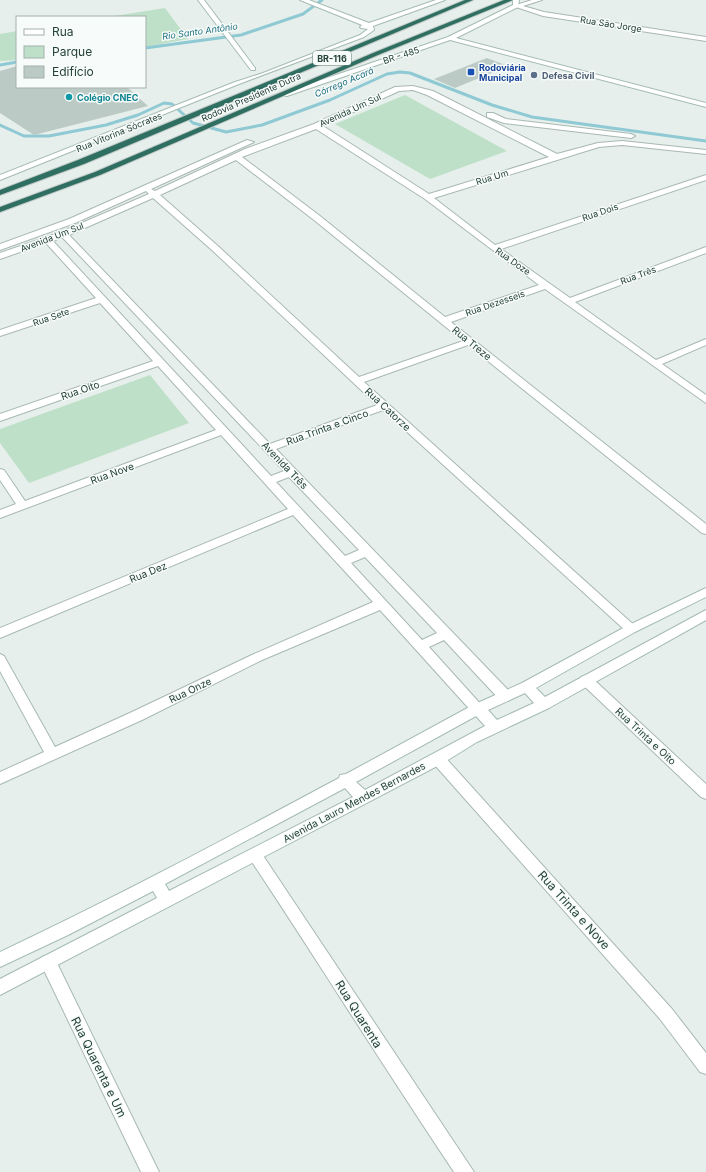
<svg xmlns="http://www.w3.org/2000/svg" width="706" height="1172" viewBox="0 0 706 1172" font-family="Inter,sans-serif">
  <style>
    .green { fill: #bfe0c8 }
    .lines { fill: none; stroke-linecap: round; stroke-linejoin: round }
    .stream { stroke: #8ec9d4; stroke-width: 3 }
    .building { fill: #bbcac4 }
    .street-casing { stroke: #a8b8b2; stroke-width: 2 }
    .secondary-casing { stroke: #a4bbb3; stroke-width: 2 }
    .highway-casing { stroke: #c2cac8; stroke-width: 2 }
    .street { fill: #fff; fill-rule: evenodd }
    .secondary { fill: #fff; fill-rule: evenodd }
    .highway { fill: #2f6f62; fill-rule: evenodd }
    .transit-dot { fill: #1a4fb4; stroke: #f7fbf9; stroke-width: 1.5 }
    .service-dot { fill: #5c6f8a; stroke: #f7fbf9; stroke-width: 1.5 }
    .culture-dot { fill: #0f9aa8; stroke: #f7fbf9; stroke-width: 1.5 }
    .labels { text-anchor: middle; dominant-baseline: central; stroke-width: 3; stroke-linejoin: round; paint-order: stroke }
    .far-street-label { font-size: 9px; fill: #24423a; stroke: #f7fbf9 }
    .far-water-label { font-size: 9px; font-style: italic; fill: #1c6f80; stroke: #f7fbf9 }
    .shield { fill: #f7fbf9; stroke: #637a73; stroke-width: 1 }
    .shield-label { font-size: 9px; font-weight: bold; fill: #24423a }
    .far-transit-label { font-size: 9px; font-weight: bold; fill: #164399; stroke: #f7fbf9; text-anchor: start }
    .far-service-label { font-size: 9px; font-weight: bold; fill: #4e5e75; stroke: #f7fbf9; text-anchor: start }
    .far-culture-label { font-size: 9px; font-weight: bold; fill: #0d838f; stroke: #f7fbf9; text-anchor: start }
    .street-label { font-size: 10px; fill: #24423a; stroke: #f7fbf9 }
    .near-street-label { font-size: 12px; fill: #24423a; stroke: #f7fbf9 }
  </style>
  <rect width="100%" height="100%" fill="#e6efeb"/>
  <path class="green" d="M165 8 188 39 145 47V17H108Z
    M17 31V60L0 61V34Z
    M405 95 507 151 430 179 335 124Z
    M150 375 189 423 29 483 0 443V429Z"/>
  <g class="lines">
    <path class="stream" d="M145 48 241 35 303 14 322 0
      M0 65 17 62
      M0 125 24 136H49L106 125 138 115 164 103 172 104 193 123 226 132 262 125 330 100 387 74 400 72 410 73 492 105 532 117 706 141"/>
  </g>
  <path class="building" d="M487 58 508 66 455 88 434 79Z
    M17 66V87H127L148 106 34 135 0 113V71Z"/>
  <g class="lines">
    <g class="street-casing">
      <path id="street" d="M532 0H542L523 6 544 12 706 37V41L543 16 513 6Z
        M413 86 433 91 557 154 598 143 622 141 706 150V154L622 145 599 147 434 198 495 245 706 175V180L501 249 570 298 706 247V253L575 302 656 360 706 339V345L662 364 706 395V403L545 289 451 322 706 524V534L702 533 468 345 364 382 635 626 637 629 635 632H627L383 410 276 449 510 692 512 696 510 700 505 701 500 700 444 640 429 647 485 709 483 713 478 714 473 713 380 610 262 660 142 720 0 784V772L44 752 0 671V654L4 656 55 747 132 712 254 654 373 602 293 515 0 638V628L288 509 221 435 0 518V510L16 504 0 480V469L4 470 25 501 216 430 158 366 0 421V414L153 361 100 303 0 336V330L96 298 46 243 0 259V253L61 232 149 194 146 191 75 223 0 250V244L69 219 247 140 254 142 151 189 155 191 245 149 314 124 395 87ZM413 90 427 95 549 157 429 194 323 126 399 91ZM316 129 425 199 539 285 445 317 320 216 242 157ZM236 160 314 220 463 341 359 377 219 247 160 195ZM153 198 213 251 377 405 270 444 69 235ZM62 237 284 471 271 476 53 241ZM289 477 359 550 345 556 276 482ZM365 557 437 633 422 640 351 563Z
        M487 113H493L506 119 631 134 635 136 631 138 504 123 487 117Z
        M586 675 591 677 706 784V799L701 797 581 683 580 680 581 677Z
        M438 753 443 755 672 1009 706 1053V1074L700 1072 660 1019 433 763 431 759 433 755Z
        M255 849 260 851 474 1172H454C385 1069 319 963 250 859L248 855 250 851Z
        M48 955 54 957 159 1172H141L40 962 42 957Z"/>
    </g>
    <g class="secondary-casing">
      <path id="secondary" d="M198 0H204L255 68V70H251Z
        M300 0H309L369 23 436 0H445L373 26 374 30 364 37 239 84 0 180V175L235 82 263 73 360 35 368 29 361 28 360 27 362 25Z
        M513 0H519L518 7 456 38 706 103V107L450 40 287 96 280 94 448 37 513 5Z
        M706 588V597L635 632 536 688 545 697 706 610V620L549 708 477 742 443 763 0 995V979L157 898 153 891 68 935 0 967V952C115 898 227 838 339 778L340 775 346 774 473 705 522 683 627 626ZM525 693 534 703 497 720 488 710ZM476 716 485 726 365 790 356 782ZM345 788 353 797 169 891 165 884Z"/>
    </g>
    <g class="highway-casing">
      <path id="highway" d="M465 0H473L84 164 0 195V190L78 160Z
        M504 0H513L378 55 100 175 0 212V207L95 172 373 53Z"/>
    </g>
    <use href="#street" class="street"/>
    <use href="#secondary" class="secondary"/>
    <use href="#highway" class="highway"/>
  </g>
  <rect class="transit-dot" x="467" y="68" width="8" height="8" rx="2"/>
  <circle class="service-dot" cx="534" cy="75" r="4"/>
  <circle class="culture-dot" cx="69" cy="97" r="4"/>
  <g class="labels">
    <g class="far-street-label">
      <text transform="translate(611 24) rotate(9)">Rua São Jorge</text>
      <text transform="translate(401 55) rotate(-18)">BR - 485</text>
      <text transform="translate(251 97) rotate(-24)">Rodovia Presidente Dutra</text>
      <text transform="translate(350 110) rotate(-25)">Avenida Um Sul</text>
      <text transform="translate(119 132) rotate(-22)">Rua Vitorina Sócrates</text>
      <text transform="translate(492 177) rotate(-17)">Rua Um</text>
      <text transform="translate(600 212) rotate(-19)">Rua Dois</text>
      <text transform="translate(52 237) rotate(-21)">Avenida Um Sul</text>
      <text transform="translate(513 261) rotate(35)">Rua Doze</text>
      <text transform="translate(638 275) rotate(-20)">Rua Três</text>
      <text transform="translate(495 303) rotate(-19)">Rua Dezesseis</text>
      <text transform="translate(51 317) rotate(-19)">Rua Sete</text>
    </g>
    <g class="far-water-label">
      <text transform="translate(200 31) rotate(-8)">Rio Santo Antônio</text>
      <text transform="translate(344 82) rotate(-23)">Córrego Acará</text>
    </g>
    <rect class="shield" x="313" y="51" width="38" height="14" rx="3"/>
    <g class="shield-label">
      <text x="332" y="58">BR-116</text>
    </g>
    <g class="far-transit-label">
      <text x="479" y="67">Rodoviária<tspan x="479" dy="10">Municipal</tspan></text>
    </g>
    <g class="far-service-label">
      <text x="542" y="75">Defesa Civil</text>
    </g>
    <g class="far-culture-label">
      <text x="77" y="97">Colégio CNEC</text>
    </g>
    <g class="street-label">
      <text transform="translate(472 343) rotate(39)">Rua Treze</text>
      <text transform="translate(80 390) rotate(-19)">Rua Oito</text>
      <text transform="translate(388 409) rotate(43)">Rua Catorze</text>
      <text transform="translate(327 427) rotate(-20)">Rua Trinta e Cinco</text>
      <text transform="translate(285 465) rotate(46)">Avenida Três</text>
      <text transform="translate(112 473) rotate(-20)">Rua Nove</text>
      <text transform="translate(148 572) rotate(-22)">Rua Dez</text>
      <text transform="translate(190 690) rotate(-26)">Rua Onze</text>
      <text transform="translate(646 736) rotate(43)">Rua Trinta e Oito</text>
      <text transform="translate(354 802) rotate(-28)">Avenida Lauro Mendes Bernardes</text>
    </g>
    <g class="near-street-label">
      <text transform="translate(574 910) rotate(48)">Rua Trinta e Nove</text>
      <text transform="translate(359 1014) rotate(58)">Rua Quarenta</text>
      <text transform="translate(99 1067) rotate(64)">Rua Quarenta e Um</text>
    </g>
  </g>
  <rect x="16" y="16" width="130" height="72" fill="#f7fbf9" stroke="#a3b1ad"/>
  <rect x="24" y="29" width="20" height="6" fill="#ffffff" stroke="#a3b1ad"/>
  <text x="52" y="36" font-size="12" fill="#24423a">Rua</text>
  <rect x="24" y="46" width="20" height="12" fill="#bfe0c8" stroke="#a3b1ad"/>
  <text x="52" y="56" font-size="12" fill="#24423a">Parque</text>
  <rect x="24" y="66" width="20" height="12" fill="#bbcac4" stroke="#a3b1ad"/>
  <text x="52" y="76" font-size="12" fill="#24423a">Edifício</text>
</svg>
